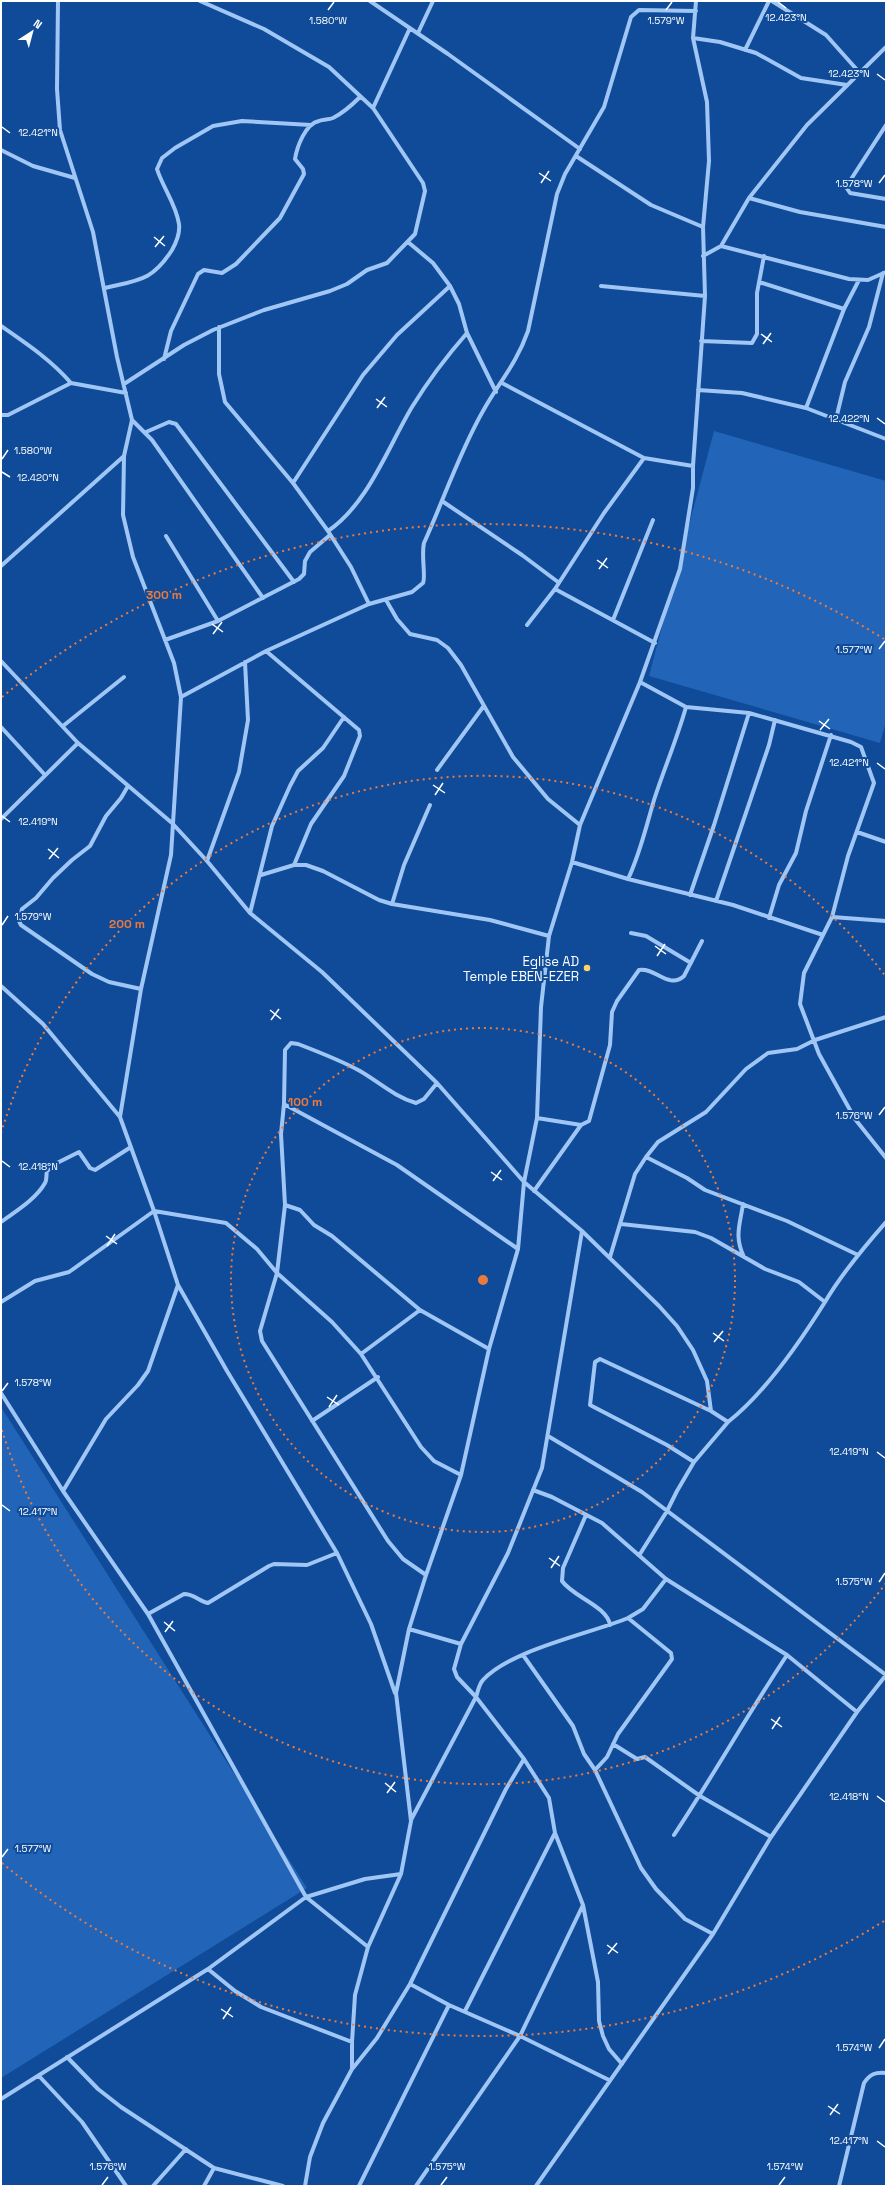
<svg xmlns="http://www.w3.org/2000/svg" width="887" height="2187" viewBox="0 0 887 2187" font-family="'Space Grotesk',sans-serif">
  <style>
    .green { fill: #2265b8 }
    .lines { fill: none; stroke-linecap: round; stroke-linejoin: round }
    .street { stroke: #a0c6f5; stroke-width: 4 }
    .ticks { fill: none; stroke: #fff; stroke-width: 1.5 }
    .ring { fill: none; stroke: #ed7a3d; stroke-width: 2; stroke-dasharray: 2 4 }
    .poi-dot { fill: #ffd264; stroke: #0f4b98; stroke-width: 1.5 }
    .labels { text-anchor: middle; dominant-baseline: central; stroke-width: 4; stroke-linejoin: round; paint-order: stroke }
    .poi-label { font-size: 13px; fill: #fff; stroke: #0f4b98; text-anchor: end }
    .ticks-label { font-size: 10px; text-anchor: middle; fill: #fff; stroke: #0f4b98; stroke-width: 4; stroke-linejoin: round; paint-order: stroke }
    .centre { fill: #ed7a3d; stroke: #0f4b98; stroke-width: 2 }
    .ring-label { font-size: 12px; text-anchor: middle; font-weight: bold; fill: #ed7a3d; stroke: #0f4b98; stroke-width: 4; stroke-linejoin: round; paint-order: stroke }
  </style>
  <rect width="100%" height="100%" fill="#0f4b98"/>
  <path class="green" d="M714 431 886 481V722L880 743 649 676Z
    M1 1407 307 1888 1 2078Z"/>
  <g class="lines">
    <path class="street" d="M58 1 57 89 60 130 93 232 117 357 132 420 124 456 123 515 133 557 174 663 181 697 171 855 141 989 120 1117 154 1211 178 1285 227 1371 337 1553 371 1624 395 1693
      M370 1 448 54 580 149
      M772 1 826 35 859 72
      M418 33 433 1
      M693 38 720 42 756 53 801 78 847 85
      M745 50 769 1
      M373 108 410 28
      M886 125 846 187 850 193 886 199
      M1 150 33 166 75 178
      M576 156 651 205 703 227
      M749 198 800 212 886 227
      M408 242 433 263 450 286 459 304 467 333 496 392
      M721 246 849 279 868 280 886 272
      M703 256 721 246 749 198 807 125 886 47
      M759 282 844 309
      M601 286 705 296
      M105 288C139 280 152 281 172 250 176 243 180 232 179 224 176 204 163 188 157 169L162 158 175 148 213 126 242 121 311 125
      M1 326C27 344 51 360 71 383
      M219 327V374L225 402 293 483 328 531 351 567 369 604
      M701 341 752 343 757 334V293L764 256
      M164 359 171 331 198 274 204 270 222 273 236 264 280 218 304 174 303 169 295 159C297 147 305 124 319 121 324 119 328 120 333 118 343 113 353 104 360 97
      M502 383 644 458 693 466 705 296 703 227 709 161 707 102 693 38 696 1
      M124 384 184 345 213 330 264 310 330 291 347 284 367 270 387 263 415 234 425 191 423 183 373 108 329 67 264 29 200 1
      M698 390 742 393 806 408 886 439
      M806 408 844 309 859 280
      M1 415H8L71 383 126 393
      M836 419 845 382 869 327 883 273
      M132 420 152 440 263 598
      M146 432 169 422 176 424 294 582
      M293 483 363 375 397 335 450 286
      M442 501 522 555 558 582
      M328 531C368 504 388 447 412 407 428 381 446 357 467 333
      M166 536 218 621
      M1 566 124 456
      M555 589 655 643
      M386 600 397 619 410 634 437 640 448 648 461 665 513 757 548 799 580 825
      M613 620 653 520
      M527 625 555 589 604 513 644 458
      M165 640 218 621 299 579 304 574 305 561 310 552 330 535
      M266 651 359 730 360 736 344 776 311 824 294 865
      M1 661 78 743 172 823 207 861 250 913 322 972 437 1083 524 1182 582 1231 659 1306 677 1326 693 1350 707 1381 711 1411 728 1422 694 1462 677 1491 667 1511 640 1554
      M640 682 686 707 749 713 851 742 861 747 874 783 848 856 832 917 804 973 800 1004 819 1054 855 1119 886 1158
      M181 697 266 651 369 604 412 592 423 583C426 576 421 556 424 543 444 499 459 453 483 411 499 382 516 365 528 331L557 194 565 174 604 107 631 17 639 10 696 11
      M63 726 124 677
      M1 727 45 775
      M437 770 483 707
      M128 786 121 798 106 816 90 846 72 860 53 878 36 898 22 909 19 921 21 925 92 974 109 982 141 989
      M1 819 78 743
      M857 832 886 842
      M207 861 239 772 248 720 245 662
      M572 862 628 879 733 905 823 935
      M261 875 294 865H306L323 871 379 900 392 904 490 920 549 936
      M628 879C640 854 646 827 654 800 664 769 677 739 686 707
      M690 895 714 825 749 713
      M716 901 769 745 775 720
      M392 904 404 865 430 805
      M250 913 272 826 290 786 298 771 323 748 344 717
      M832 917 886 921
      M769 918 779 885 796 853 806 811 831 735
      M631 933 646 936 691 963
      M1 986 43 1024 120 1117
      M284 1104 285 1050 291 1043 298 1044C319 1052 340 1060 360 1071 379 1082 395 1097 416 1103L424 1099 437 1083
      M537 1118 581 1125 589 1121 610 1045 612 1012 617 1001 639 970C655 967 669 990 684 976L702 941
      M646 1157 687 1178 705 1190 787 1221 858 1255
      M534 1191 581 1125
      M743 1204C740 1225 734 1236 744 1257
      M285 1205 300 1210 314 1225 332 1236 420 1310 489 1349
      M1 1222C16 1211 36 1199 45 1183 47 1180 46 1175 47 1171L57 1163 79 1152 90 1168 95 1170 131 1147
      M621 1224 695 1232 711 1238 765 1269 799 1282 825 1302
      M582 1231 542 1468 508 1553 461 1644 454 1669 457 1677 476 1697 524 1759 549 1798 555 1833 583 1905 598 1982 599 2021 603 2036 609 2049 622 2064
      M610 1257 635 1174 646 1157 658 1142 706 1112 746 1069 768 1053 797 1049 815 1040 886 1017
      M1 1302 35 1281 69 1272 154 1211 226 1223 257 1249 277 1273 332 1322 361 1354 421 1447 434 1461 461 1475
      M361 1354 420 1310
      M1 1393 63 1491 148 1614 306 1897 368 1947
      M312 1421 378 1377
      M728 1422C765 1393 800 1342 825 1302 842 1273 864 1247 886 1222
      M548 1436 642 1492 886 1675
      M694 1462 667 1445 590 1405 595 1362 600 1359 711 1411
      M533 1490 552 1497 602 1523 666 1579 787 1655 857 1712
      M63 1491 106 1419 138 1385 148 1371 178 1285
      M586 1515 563 1568 562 1581C573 1597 607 1606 610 1625
      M426 1575 403 1559 388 1541 262 1341 260 1331 277 1273 285 1205 281 1134 284 1104 397 1165 518 1249
      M148 1614 184 1594C194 1594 199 1601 208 1603L269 1566 274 1564 307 1565 337 1553
      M409 1629 461 1644
      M523 1655 573 1726 584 1754 595 1770 641 1868 656 1889 685 1919 713 1934
      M613 1744 637 1759 645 1757 700 1796 771 1837
      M595 1770 607 1757 618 1734 672 1659 671 1653 628 1618
      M411 1820 476 1697C478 1691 479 1684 483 1680 510 1650 589 1634 628 1618L643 1609 666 1579
      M674 1835C713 1776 748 1714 787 1655
      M208 1969 235 1991 261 2007 352 2042
      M410 1984 449 2005 520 2036 609 2080
      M465 2011 555 1833
      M67 2057 98 2089 121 2107 214 2168 283 2186
      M353 2068 377 2038 410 1984 506 1789 524 1759
      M39 2076 82 2122 126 2186
      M1 2099 208 1969 306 1897 365 1879 401 1874
      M153 2186 186 2149
      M204 2186 214 2168
      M305 2186 310 2157 323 2123 352 2069V2042L355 1995 368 1947 401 1874 411 1821 396 1693 409 1629 426 1575 461 1475 489 1349 518 1249 524 1182 537 1118 541 1007 549 936 572 862 580 825 640 682 680 569 693 488V466
      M359 2186 449 2005
      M416 2186 520 2036 583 1905
      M536 2186 713 1934 771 1837 857 1712 886 1675
      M839 2186 864 2083C870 2074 875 2072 886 2073"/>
  </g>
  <path class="ticks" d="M778 2 786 8M328 10 334 2M666 10 672 2M877 74 885 80M2 127 10 133M539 173 551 181M541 183 549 171M879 183 885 175M154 237 165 246M155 247 164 236M761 334 772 342M763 344 771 333M376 399 387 407M377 408 385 397M877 418 885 424M2 459 8 450M2 472 10 477M597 560 608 568M599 569 607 558M212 624 223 632M213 634 222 622M879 649 885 641M819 721 830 729M820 730 829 719M877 763 885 769M433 785 445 793M435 795 443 783M2 816 10 822M48 849 59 858M49 859 58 848M2 925 8 916M655 946 666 954M657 956 665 944M270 1010 281 1019M271 1020 279 1009M879 1115 885 1107M2 1161 10 1167M491 1172 502 1180M493 1181 501 1170M106 1236 117 1244M107 1246 115 1234M713 1333 724 1341M714 1342 723 1331M2 1391 8 1383M327 1397 339 1405M329 1407 337 1395M877 1452 885 1458M2 1505 10 1511M549 1558 560 1566M551 1568 559 1556M879 1582 885 1573M164 1622 175 1631M165 1632 173 1621M771 1719 782 1727M772 1729 780 1717M385 1783 396 1792M387 1793 395 1782M877 1796 885 1802M2 1857 8 1849M607 1945 618 1953M608 1954 617 1943M221 2009 233 2017M223 2019 231 2007M879 2048 885 2039M828 2106 840 2114M830 2115 838 2104M877 2141 885 2147M102 2185 108 2177M441 2185 447 2177M779 2185 785 2177"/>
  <g class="ring">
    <circle cx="483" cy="1280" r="252"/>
    <path d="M886 1583A504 504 0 0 1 1 1427M1 1133A504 504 0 0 1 886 977"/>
    <path d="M884 1921A756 756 0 0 1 2 1863M2 697A756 756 0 0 1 884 639"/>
  </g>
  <circle class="poi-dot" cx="587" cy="968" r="4"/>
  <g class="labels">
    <g class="poi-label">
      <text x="579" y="961">Eglise AD<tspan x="579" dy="15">Temple EBEN-EZER</tspan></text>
    </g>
  </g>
  <g class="ticks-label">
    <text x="786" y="21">12.423°N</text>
    <text x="328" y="24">1.580°W</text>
    <text x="666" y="24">1.579°W</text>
    <text x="849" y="77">12.423°N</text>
    <text x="38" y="136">12.421°N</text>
    <text x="854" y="187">1.578°W</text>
    <text x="849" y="422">12.422°N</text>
    <text x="33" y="454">1.580°W</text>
    <text x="38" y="481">12.420°N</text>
    <text x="854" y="653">1.577°W</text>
    <text x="849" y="766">12.421°N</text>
    <text x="38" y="825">12.419°N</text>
    <text x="33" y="920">1.579°W</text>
    <text x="854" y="1119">1.576°W</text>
    <text x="38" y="1170">12.418°N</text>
    <text x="33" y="1386">1.578°W</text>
    <text x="849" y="1455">12.419°N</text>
    <text x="38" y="1515">12.417°N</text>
    <text x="854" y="1585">1.575°W</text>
    <text x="849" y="1800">12.418°N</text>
    <text x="33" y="1852">1.577°W</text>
    <text x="854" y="2051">1.574°W</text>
    <text x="849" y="2144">12.417°N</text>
    <text x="108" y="2170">1.576°W</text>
    <text x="447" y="2170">1.575°W</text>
    <text x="785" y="2170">1.574°W</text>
  </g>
  <circle cx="483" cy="1280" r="6" class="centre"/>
  <g class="ring-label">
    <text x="164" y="599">300 m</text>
    <text x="127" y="928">200 m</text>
    <text x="305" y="1106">100 m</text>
  </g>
  <rect width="887" height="2187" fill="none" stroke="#ffffff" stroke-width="4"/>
  <g transform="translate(32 32) rotate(36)" stroke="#0f4b98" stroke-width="3" paint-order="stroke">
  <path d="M0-3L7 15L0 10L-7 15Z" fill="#ffffff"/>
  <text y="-6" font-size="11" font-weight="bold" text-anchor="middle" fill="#ffffff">N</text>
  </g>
</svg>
